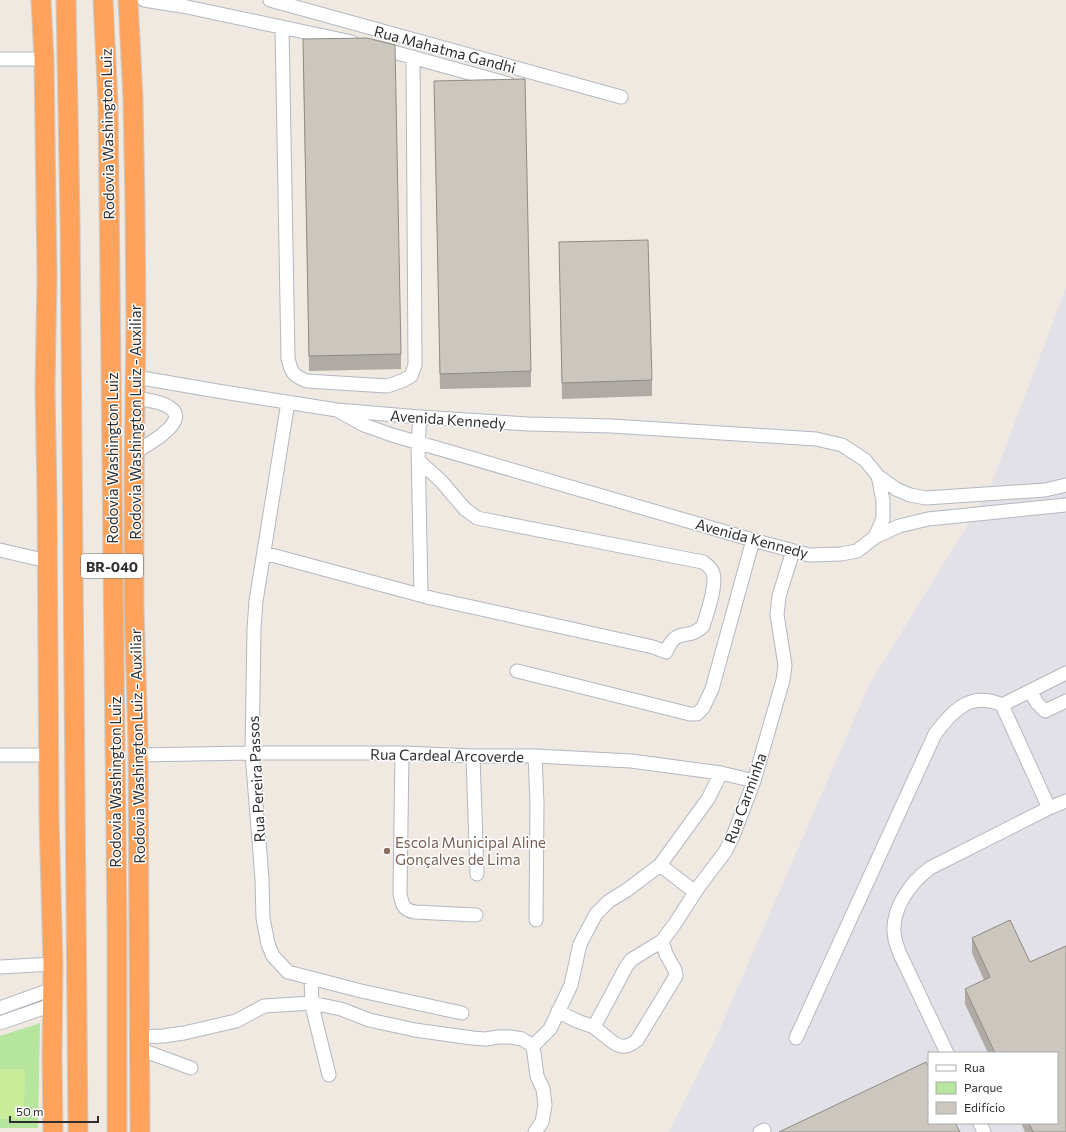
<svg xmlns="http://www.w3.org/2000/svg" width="1066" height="1132" viewBox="0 0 1066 1132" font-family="Commissioner,sans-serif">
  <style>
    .industrial { fill: #e3e1e8; fill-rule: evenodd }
    .green { fill: #b6e59e }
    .pitch { fill: #c9ec9a }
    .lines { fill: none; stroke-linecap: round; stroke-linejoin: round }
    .minor-casing { stroke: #b4b7c1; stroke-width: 15 }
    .highway-casing { stroke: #c9c9c9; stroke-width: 21 }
    .minor { stroke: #fff; stroke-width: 13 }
    .highway { stroke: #ffa35c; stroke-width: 19 }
    .wall { fill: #afaba4 }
    .building { fill: #cbc7bf; stroke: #8e8b86 }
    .education-dot { fill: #8d6e63; stroke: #fff; stroke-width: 1.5 }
    .labels { text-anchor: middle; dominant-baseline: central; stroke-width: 3; stroke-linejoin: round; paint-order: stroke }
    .shield { fill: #fff; stroke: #6d6d6d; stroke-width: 1 }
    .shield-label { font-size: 14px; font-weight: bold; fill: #2e2e2e }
    .street-label { font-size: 15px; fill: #2e2e2e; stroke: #fff }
    .education-label { font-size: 15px; fill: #785e54; stroke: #fff; text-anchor: start }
  </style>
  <rect width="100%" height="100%" fill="#efe9e1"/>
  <path class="industrial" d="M1066 288V1132H669L718 1033 869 685 989 490ZM929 1053H1057V1123H929Z"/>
  <path class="green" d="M40 1023 38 1128H0V1036Z"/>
  <path class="pitch" d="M0 1069H25L24 1119H0Z"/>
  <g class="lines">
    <g class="minor-casing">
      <path id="minor" d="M144 0 182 6 352 42
        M270 0 621 97
        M282 28 288 358C291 372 293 376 307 381L387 386 402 381 411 376 415 365 413 57
        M379 48 509 84
        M0 59H44
        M136 377 217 391 337 410 420 417 529 424 612 426 816 439 842 445 865 460 878 476 883 500V519L875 537 857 551 841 554 809 555 753 540 392 435 364 425 337 410
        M288 402 256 601 254 629 252 753 262 879 263 918 268 944 273 956 288 972 361 991 462 1013
        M420 417 418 443 421 595
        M134 453C145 446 193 421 169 407 160 401 146 400 136 398
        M878 476 896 489 910 495 926 498 1045 490 1066 485
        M875 537 899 526 928 519 1066 505
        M0 550 47 561
        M264 553 431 598 653 647 666 652C677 625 688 642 703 626 707 614 717 585 713 573 712 568 707 565 703 562L477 518 465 509 441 481 419 461
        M517 671 566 683 690 714H697L703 708 712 689 753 540
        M1030 691 1037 703 1045 711 1066 701
        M1002 705 1066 673
        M402 753 400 893C402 905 403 910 415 912L476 915
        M0 755H49
        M137 755 252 753H402L473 756H535L631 761 721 773 754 781
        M473 756 477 874
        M535 756 537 803 536 920
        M660 865 695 892
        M0 967 53 964
        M311 978 312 1006 329 1075
        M0 1008 52 989
        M558 1011C565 1015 572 1019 580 1022 585 1024 591 1025 595 1028 609 1037 619 1056 637 1040L676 976 675 970 666 954 662 941
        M0 1023 52 1005
        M594 1027 626 967 631 960 662 941 674 925 700 885 725 852 733 836 754 781 783 680 785 665 777 615 779 596 793 551
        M139 1037 163 1036 184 1033 236 1021 264 1006 311 1003 341 1009 369 1020 415 1030 472 1038 486 1039 498 1037H511L522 1039 533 1046
        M796 1038 935 734C953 710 971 691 1002 705L1049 808
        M139 1049 191 1068
        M947 1053 900 954C898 949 896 944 895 939 889 911 910 883 930 868L1049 808 1066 801
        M980 1123 984 1132
        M535 1132 542 1122 545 1105 543 1089 537 1076 533 1046 550 1029 571 985 580 944 596 914 609 901 627 890 660 865 708 799 721 773
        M760 1132 764 1130"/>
    </g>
    <g class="highway-casing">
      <path id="highway" d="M41 0 44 59 47 278 45 388 47 495 49 817 53 964 52 1056 53 1132
        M66 0 70 218 78 1132
        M103 0 108 104 111 372 117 929V1132
        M128 0 133 98 135 206 136 322 134 479V608L138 742 140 1132"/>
    </g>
    <use href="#minor" class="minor"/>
    <use href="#highway" class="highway"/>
  </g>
  <path class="wall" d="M303 55 401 354V369L309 371Z
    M434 81 531 371V387L440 389Z
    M559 242 652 380V396L562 399Z
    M1010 920 1030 962 1066 946V1132H1025L1021 1123H1057V1053H988L965 1004V989L984 980 972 953V938Z"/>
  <path class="building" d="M367 38 395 45 401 354 309 356 303 39Z
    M525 79 531 371 440 374 434 81Z
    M648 240 652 380 562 383 559 242Z
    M1010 920 1030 962 1066 946V1132H1033L1029 1123H1057V1053H995L965 989 990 977 972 938Z
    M926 1062 929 1068V1123H955L960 1132H779Z"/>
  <circle class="education-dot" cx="387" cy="851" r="4"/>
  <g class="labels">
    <rect class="shield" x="81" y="554" width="62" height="24" rx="3"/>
    <g class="shield-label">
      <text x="112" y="566">BR-040</text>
    </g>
    <g class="street-label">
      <text transform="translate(445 49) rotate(15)">Rua Mahatma Gandhi</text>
      <text transform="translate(107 134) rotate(-91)">Rodovia Washington Luiz</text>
      <text transform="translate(448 419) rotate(4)">Avenida Kennedy</text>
      <text transform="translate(135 422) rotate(-90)">Rodovia Washington Luiz - Auxiliar</text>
      <text transform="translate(112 458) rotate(-90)">Rodovia Washington Luiz</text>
      <text transform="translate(752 538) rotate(15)">Avenida Kennedy</text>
      <text transform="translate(137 746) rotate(-91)">Rodovia Washington Luiz - Auxiliar</text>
      <text transform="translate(447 755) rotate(1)">Rua Cardeal Arcoverde</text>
      <text transform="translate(256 779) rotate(-93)">Rua Pereira Passos</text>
      <text transform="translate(115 782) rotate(-90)">Rodovia Washington Luiz</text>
      <text transform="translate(745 798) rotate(-70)">Rua Carminha</text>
    </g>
    <g class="education-label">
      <text x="395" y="842">Escola Municipal Aline<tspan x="395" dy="17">Gonçalves de Lima</tspan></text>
    </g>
  </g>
  <rect x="928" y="1052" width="130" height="72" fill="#ffffff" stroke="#ababab"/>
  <rect x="936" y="1065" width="20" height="6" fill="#ffffff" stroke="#ababab"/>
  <text x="964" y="1072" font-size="12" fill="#2e2e2e">Rua</text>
  <rect x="936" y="1082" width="20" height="12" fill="#b6e59e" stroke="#ababab"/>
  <text x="964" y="1092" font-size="12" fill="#2e2e2e">Parque</text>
  <rect x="936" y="1102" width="20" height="12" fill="#cbc7bf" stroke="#ababab"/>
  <text x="964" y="1112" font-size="12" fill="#2e2e2e">Edifício</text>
  <path d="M10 1116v6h88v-6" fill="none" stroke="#2e2e2e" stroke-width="2"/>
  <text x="16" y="1116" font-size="12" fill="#2e2e2e" stroke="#ffffff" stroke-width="3" paint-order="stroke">50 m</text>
</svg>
